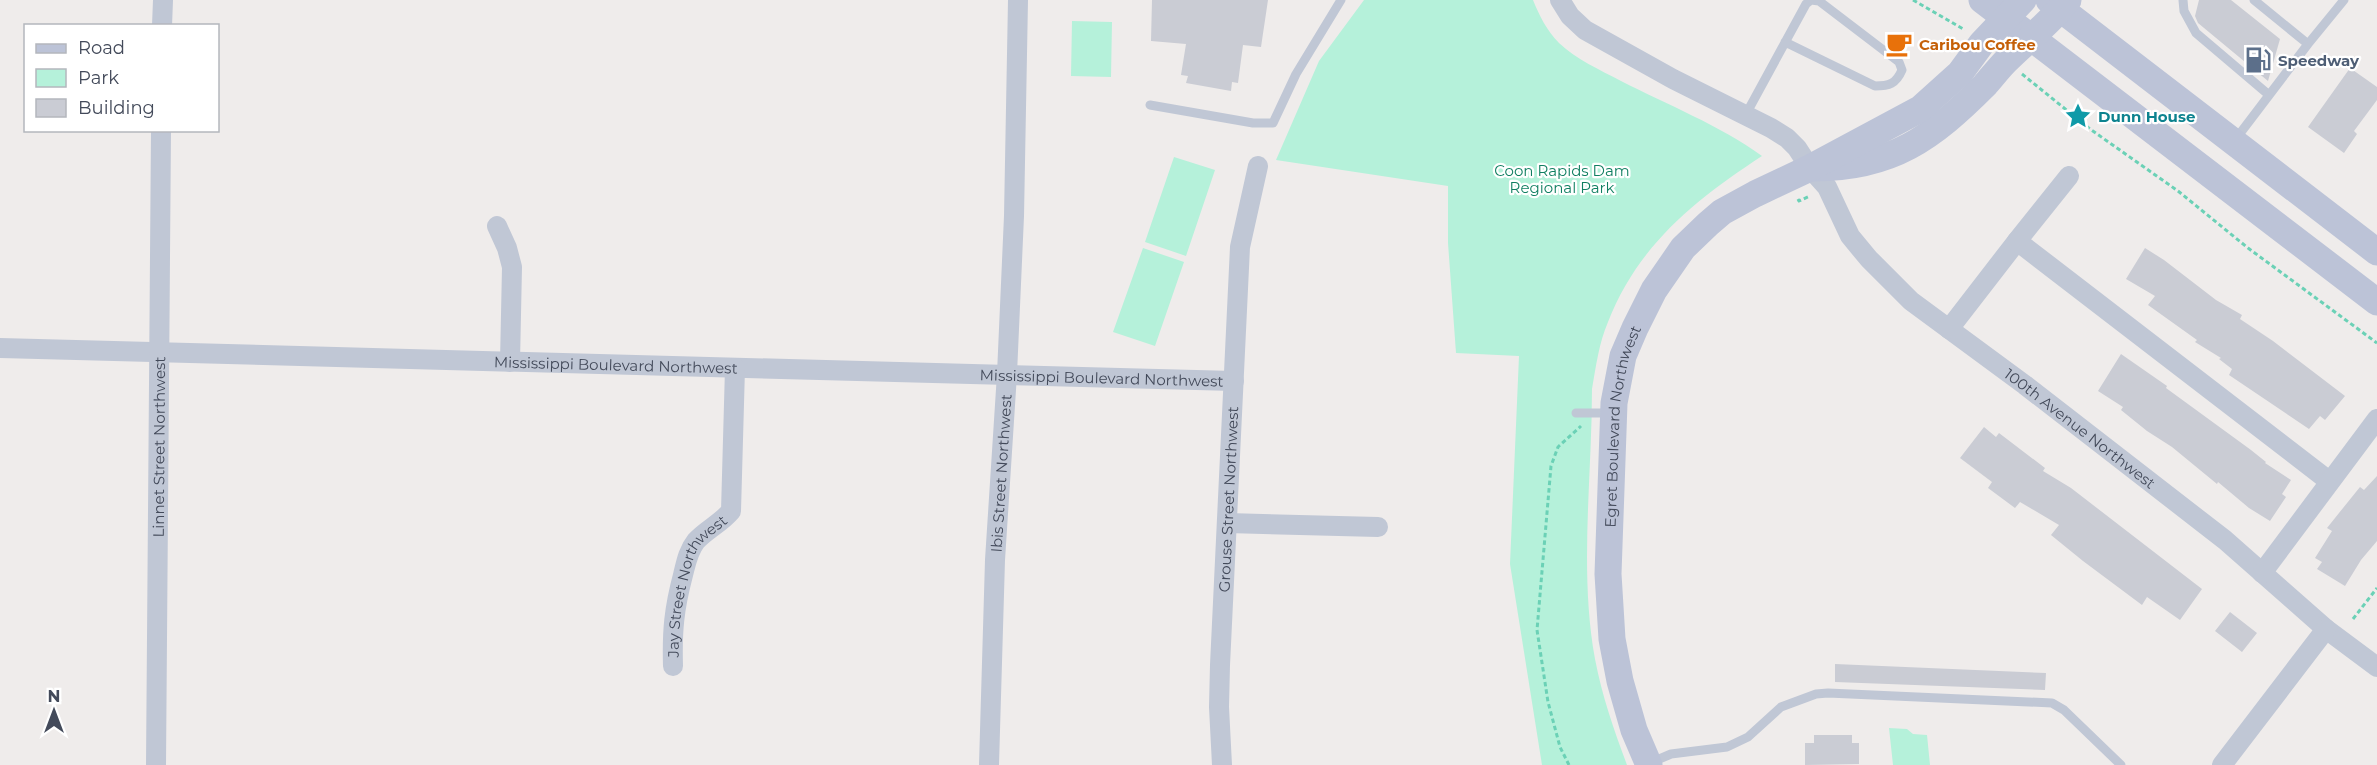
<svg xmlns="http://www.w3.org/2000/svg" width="2377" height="765" viewBox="0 0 2377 765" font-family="Montserrat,sans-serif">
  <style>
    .green { fill: #b5f1da }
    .building { fill: #caccd4 }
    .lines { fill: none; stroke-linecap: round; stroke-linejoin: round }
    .path { stroke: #6bd1b6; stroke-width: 3; stroke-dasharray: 4.5 3; stroke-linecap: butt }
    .lane { stroke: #c0c7d5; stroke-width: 9 }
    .street { stroke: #c0c7d5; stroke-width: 20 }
    .secondary { stroke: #bcc3d7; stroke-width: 27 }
    .labels { text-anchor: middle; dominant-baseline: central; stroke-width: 4.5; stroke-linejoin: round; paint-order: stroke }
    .food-label { font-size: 15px; font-weight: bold; fill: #c56008; stroke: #fff; text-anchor: start }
    .service-label { font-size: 15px; font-weight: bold; fill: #4e5e75; stroke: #fff; text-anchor: start }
    .culture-label { font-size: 15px; font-weight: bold; fill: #0d838f; stroke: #fff; text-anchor: start }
    .park-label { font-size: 15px; fill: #107f61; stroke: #fff }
    .street-label { font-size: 15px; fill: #434a5a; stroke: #fff }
  </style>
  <rect width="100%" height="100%" fill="#efeceb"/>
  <path class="green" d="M1364 0H1533C1539 15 1547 31 1559 43 1576 59 1600 70 1621 81 1668 105 1719 125 1762 156 1695 200 1638 245 1608 322 1599 343 1596 366 1592 389 1592 478 1579 571 1595 659 1602 696 1614 730 1627 765H1542L1510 564 1519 356 1456 353 1448 243V186L1276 160 1319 61Z
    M1072 21 1112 22 1111 77 1071 76Z
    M1174 157 1215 170 1186 256 1145 242Z
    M1143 248 1184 262 1155 346 1113 332Z
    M1889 728 1907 729 1913 734 1927 735 1930 765H1893Z"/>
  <path class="building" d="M1152 0H1268L1261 47 1243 45 1238 83 1232 82 1231 91 1186 83 1188 76 1181 75 1186 44 1151 41Z
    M2199 0H2231L2280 39 2268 81 2198 23 2195 16Z
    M2350 68 2377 87V100L2354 131 2357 134 2344 153 2308 127Z
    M2145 248 2164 260 2216 300 2242 315 2240 319 2273 341 2345 396 2325 420 2320 416 2309 429 2229 375 2232 369 2219 359 2221 358 2195 342 2197 340 2148 305 2155 296 2126 279Z
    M2121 354 2167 386 2166 388 2251 450 2266 462 2265 463 2291 480 2282 494 2286 497 2270 521 2249 508 2218 482 2217 484 2172 447 2147 431 2121 410 2123 407 2098 391Z
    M1984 427 1996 437 1999 433 2045 468 2043 471 2071 488 2202 589 2180 620 2147 597 2142 605 2083 561 2051 535 2059 525 2020 502 2015 508 1988 488 1992 482 1960 458Z
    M2377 476V541L2361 560 2345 586 2317 569 2322 562 2315 558 2332 531 2327 528 2339 513 2360 487 2364 490Z
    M2230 612 2257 633 2242 652 2215 631Z
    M1835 664 2046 673 2045 690 1835 682Z
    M1814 735H1852V743H1859V764L1805 765V743H1814Z"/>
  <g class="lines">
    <path class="path" d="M1913 0 1965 30
      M2022 74 2090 129 2178 191 2248 248 2377 343
      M1798 199 1799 201 1810 196
      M2353 619 2377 588
      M1569 765 1560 747 1548 702 1537 630 1551 466 1558 447 1581 426"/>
    <path class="lane" d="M2183 0 2184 11 2196 33 2269 95
      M2308 44 2344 0
      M1150 105 1253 123H1273L1296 74 1341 0
      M1745 116 1806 4 1811 0 1819 1 1899 62 1902 70C1896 84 1889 86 1875 86L1785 42
      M2235 140 2308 44 2254 0
      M1576 413H1611
      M1650 763 1671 754 1727 747 1748 737 1781 707 1816 694 1828 693 2052 703 2064 710 2121 765"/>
    <g class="street">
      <path id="s1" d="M1560 0 1570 16 1585 30 1673 79 1771 128 1787 138 1797 148 1810 168 1827 187 1850 236 1869 259 1911 301 2025 385 2225 540 2326 629 2377 667"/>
      <path d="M162 26 163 0"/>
      <path d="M2069 176 2017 241 2329 481"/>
      <path d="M497 226 507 248 512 267 510 362"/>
      <path d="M1949 329 2017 241"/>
      <path id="s2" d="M0 348 1234 381"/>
      <path d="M1227 523 1378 527"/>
      <path d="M2262 573 2377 419"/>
      <path id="s3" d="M673 666C672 631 674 609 683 575 686 563 688 551 696 541 706 530 721 523 731 511L735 368"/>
      <path id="s4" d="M156 765 161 130"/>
      <path id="s5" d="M989 765 995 560 1007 374 1014 216 1018 0"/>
      <path id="s6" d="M1222 765 1219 707 1220 665 1240 247 1258 166"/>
      <path d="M2222 765 2326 629"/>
    </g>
    <g class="secondary">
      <path d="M1982 0 2377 302"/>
      <path d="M2049 0 2377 252"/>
      <path d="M1814 168C1892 168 1932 138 1985 85 1992 77 1999 68 2006 61 2027 40 2050 23 2068 0"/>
      <path id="s7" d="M1649 765 1634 730 1620 681 1612 639 1608 574 1614 403 1623 356 1635 328 1654 290 1683 248 1708 224 1722 212 1755 194 1810 168 1920 109 1960 73 1982 43 2023 0"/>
    </g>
  </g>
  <defs>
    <g id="cafe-bare" transform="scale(2.07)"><path d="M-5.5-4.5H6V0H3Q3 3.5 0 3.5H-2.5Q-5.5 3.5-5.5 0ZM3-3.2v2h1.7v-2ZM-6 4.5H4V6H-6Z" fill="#e8710a" stroke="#fff" stroke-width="2.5" paint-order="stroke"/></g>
    <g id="fuel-bare" transform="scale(2.07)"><path d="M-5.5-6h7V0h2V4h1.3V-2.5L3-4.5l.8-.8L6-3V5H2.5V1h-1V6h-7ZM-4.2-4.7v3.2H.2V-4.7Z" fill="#5c6f8a" stroke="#fff" stroke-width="2.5" paint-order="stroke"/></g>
    <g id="sight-bare" transform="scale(2.07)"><path d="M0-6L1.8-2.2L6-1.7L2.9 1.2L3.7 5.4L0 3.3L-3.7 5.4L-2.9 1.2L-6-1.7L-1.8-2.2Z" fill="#0f9aa8" stroke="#fff" stroke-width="2.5" paint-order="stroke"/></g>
  </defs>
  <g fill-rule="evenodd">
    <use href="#cafe-bare" x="1899" y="44"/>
    <use href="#fuel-bare" x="2258" y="60"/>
    <use href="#sight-bare" x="2078" y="116"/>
  </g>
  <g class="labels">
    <g class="food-label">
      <text x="1919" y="44">Caribou Coffee</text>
    </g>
    <g class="service-label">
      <text x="2278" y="60">Speedway</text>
    </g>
    <g class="culture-label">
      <text x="2098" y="116">Dunn House</text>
    </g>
    <g class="park-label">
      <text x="1562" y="170">Coon Rapids Dam<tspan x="1562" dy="17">Regional Park</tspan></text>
    </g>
    <g class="street-label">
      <text stroke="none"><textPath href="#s2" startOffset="616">Mississippi Boulevard Northwest</textPath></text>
      <text stroke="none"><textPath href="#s2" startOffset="1102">Mississippi Boulevard Northwest</textPath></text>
      <text stroke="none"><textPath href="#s7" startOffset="346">Egret Boulevard Northwest</textPath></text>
      <text stroke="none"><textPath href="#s1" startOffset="687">100th Avenue Northwest</textPath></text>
      <text stroke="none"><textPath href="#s4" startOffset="318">Linnet Street Northwest</textPath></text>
      <text stroke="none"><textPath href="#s5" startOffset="292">Ibis Street Northwest</textPath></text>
      <text stroke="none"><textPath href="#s6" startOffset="266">Grouse Street Northwest</textPath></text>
      <text stroke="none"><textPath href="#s3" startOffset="87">Jay Street Northwest</textPath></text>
    </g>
  </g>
  <rect x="24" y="24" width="195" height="108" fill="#ffffff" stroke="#b4b7bd" stroke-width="1.5"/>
  <rect x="36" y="44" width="30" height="9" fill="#bcc3d7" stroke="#b4b7bd" stroke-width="1.5"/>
  <text x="78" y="54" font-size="18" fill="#434a5a">Road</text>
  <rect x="36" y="69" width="30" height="18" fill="#b5f1da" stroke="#b4b7bd" stroke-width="1.5"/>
  <text x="78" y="84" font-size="18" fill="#434a5a">Park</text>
  <rect x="36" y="99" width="30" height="18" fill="#caccd4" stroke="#b4b7bd" stroke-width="1.5"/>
  <text x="78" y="114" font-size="18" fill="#434a5a">Building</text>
  <g transform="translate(54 711)" stroke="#ffffff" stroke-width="4.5" paint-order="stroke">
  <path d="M0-4.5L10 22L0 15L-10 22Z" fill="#434a5a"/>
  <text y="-9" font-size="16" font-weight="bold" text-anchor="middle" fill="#434a5a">N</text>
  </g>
</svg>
